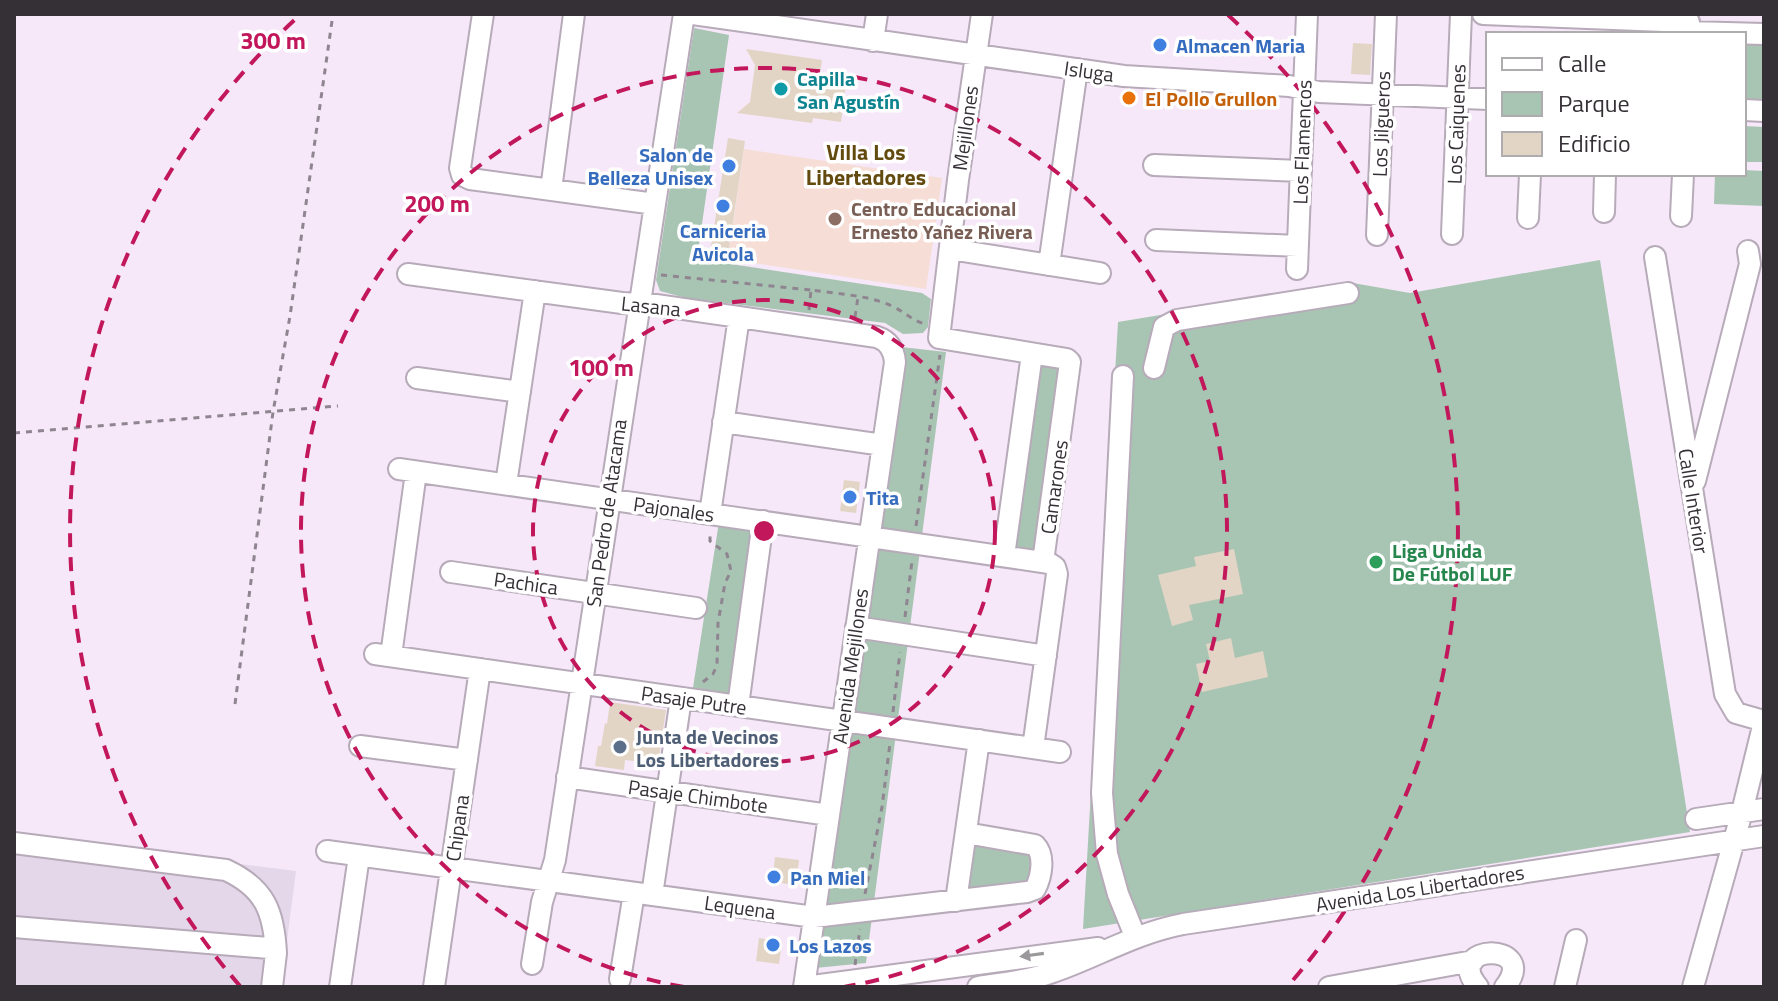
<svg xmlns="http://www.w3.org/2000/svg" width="1778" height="1001" viewBox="0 0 1778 1001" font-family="'Titillium Web',sans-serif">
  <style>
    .industrial { fill: #e4d7ea }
    .education { fill: #f6ddd5 }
    .green { fill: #a8c5b3 }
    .building { fill: #e3d5c6 }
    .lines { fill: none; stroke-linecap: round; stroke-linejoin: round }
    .minor-casing { stroke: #b7aab9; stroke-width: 24 }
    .path { stroke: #8f8590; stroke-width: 3; stroke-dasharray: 6 6; stroke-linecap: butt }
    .minor { stroke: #fff; stroke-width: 20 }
    .oneway { fill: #9a989a }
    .ring { fill: none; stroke: #c2185b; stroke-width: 4; stroke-dasharray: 14 10 }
    .shop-dot { fill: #3f7fe0; stroke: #fff; stroke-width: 3 }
    .culture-dot { fill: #0f9aa8; stroke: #fff; stroke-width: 3 }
    .food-dot { fill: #e8710a; stroke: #fff; stroke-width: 3 }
    .education-dot { fill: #8d6e63; stroke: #fff; stroke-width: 3 }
    .leisure-dot { fill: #2e9e5b; stroke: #fff; stroke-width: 3 }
    .service-dot { fill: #5c6f8a; stroke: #fff; stroke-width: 3 }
    .labels { text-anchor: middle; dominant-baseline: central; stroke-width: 7; stroke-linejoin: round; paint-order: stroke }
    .shop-label { font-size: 20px; font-weight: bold; fill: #366cbe; stroke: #fff; text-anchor: start }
    .street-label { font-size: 20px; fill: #353036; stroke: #fff }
    .culture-label { font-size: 20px; font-weight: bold; fill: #0d838f; stroke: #fff; text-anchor: start }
    .food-label { font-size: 20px; font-weight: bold; fill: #c56008; stroke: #fff; text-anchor: start }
    .education-label { font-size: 20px; font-weight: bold; fill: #785e54; stroke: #fff; text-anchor: start }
    .leisure-label { font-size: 20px; font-weight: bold; fill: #27864d; stroke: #fff; text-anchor: start }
    .service-label { font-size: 20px; font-weight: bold; fill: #4e5e75; stroke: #fff; text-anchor: start }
    .neighbourhood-label { font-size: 22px; font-weight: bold; fill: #634b0f; stroke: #fff }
    .centre { fill: #c2185b; stroke: #fff; stroke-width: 4 }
    .ring-label { font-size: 24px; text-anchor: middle; font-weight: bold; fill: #c2185b; stroke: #fff; stroke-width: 7; stroke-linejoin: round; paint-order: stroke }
  </style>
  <rect width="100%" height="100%" fill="#f6e8f8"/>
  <path class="industrial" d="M14 835 296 871 281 987H14Z"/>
  <path class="education" d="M744 149 942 178 926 289 728 259Z"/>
  <path class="green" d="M694 28 729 35 697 259 922 293 931 299 928 327 923 333 903 334 885 323 686 298 660 291 656 280Z
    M1744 38 1764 39V100L1744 99Z
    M1744 126 1764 127V162H1744Z
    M1744 170 1764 171V206L1714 204 1715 174H1744Z
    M1600 260 1690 832 1083 929 1118 322 1353 283 1410 293Z
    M901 347 946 352 866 963 815 968Z
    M1041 362 1063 367 1040 553 1014 549Z
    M719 522 753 527 734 695 692 694Z
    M971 843 1034 850 1030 883 966 890Z"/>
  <path class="building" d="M1353 43 1372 44 1370 75 1351 74Z
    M746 49 822 60 819 80 846 84 841 122 813 118 812 123 737 113 750 102 755 65Z
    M728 138 745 141 729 249 711 246Z
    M844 480 860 482 856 513 840 511Z
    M1234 549 1243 594 1189 605 1193 620 1172 626 1158 575 1196 566 1194 557Z
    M1231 638 1235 658 1263 651 1268 677 1202 692 1196 664 1210 661 1206 644Z
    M610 702 666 710 658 764 625 760 624 770 595 766 598 746H601L605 723 607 724Z
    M775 857 799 860 796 885 772 882Z
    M759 938 782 942 779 964 756 961Z"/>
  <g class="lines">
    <g class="minor-casing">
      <path id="minor" d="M483 14 460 168 462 175 470 179 655 204
        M693 14 1124 76 1289 86 1319 92 1488 99
        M982 14 958 180 939 338 1067 359 1070 362 1043 562
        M1483 14 1689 22
        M1689 32 1764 34
        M873 41 877 14
        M1744 110 1764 111
        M1154 165 1301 171
        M551 190 574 14
        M1604 212 1605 174
        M1681 216 1683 174
        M1528 218 1530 174
        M1452 234 1461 14
        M1377 235 1386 14
        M1156 240 1298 246
        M950 249 1100 273
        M1655 257 1725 694 1736 713 1764 721
        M1049 265 1077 69
        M1297 269 1307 14
        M408 274 622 303 656 305 877 337C889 341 894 350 895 362L804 987
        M1154 368 1164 327 1177 320 1348 293
        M1123 376 1102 793 1107 854 1118 894 1135 936
        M417 378 520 392
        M723 422 883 445
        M399 469 1049 563 1055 567 1057 574 1033 748
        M1695 481 1750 264 1748 251
        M506 484 535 291
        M710 514 739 317
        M1004 556 1032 354
        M451 572 696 608
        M856 627 1046 656
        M375 654 1060 752
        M391 656 416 472
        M738 706 763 521
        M360 746 467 760
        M567 777 829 815
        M1696 819 1764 809
        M14 843 226 870C265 888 274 912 276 953
        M327 851 814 917 1027 892 1035 889C1042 876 1045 855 1035 845L966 833
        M652 895 681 698
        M956 901 979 740
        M14 927 269 948 276 953 272 987
        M532 964 542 902 555 860 684 14
        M620 979 634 893
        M340 987 359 856
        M434 987 480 669
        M805 987 1098 948
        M978 987C1003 983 1029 981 1053 972 1099 956 1133 934 1183 924L1764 836
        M1329 987 1473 961
        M1478 987C1441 943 1541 941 1505 987
        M1565 987 1576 940
        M1693 987 1742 812 1764 722"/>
    </g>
    <path class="path" d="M661 275 811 290
      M809 310 811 290C837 294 868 295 892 306 905 312 911 320 925 324
      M855 317 858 297
      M14 433 338 406
      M916 526 940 355
      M905 617 912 561
      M703 682 713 674 717 665 718 623 725 583 731 571 727 554 710 541V531
      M235 704 273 412 290 316 333 14
      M893 712 900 652
      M865 894 882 807 890 743
      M855 965 860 929"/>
    <use href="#minor" class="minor"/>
  </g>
  <defs><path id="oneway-solid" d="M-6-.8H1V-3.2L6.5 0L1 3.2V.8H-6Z" transform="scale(2)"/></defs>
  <use class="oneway" href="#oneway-solid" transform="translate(1032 955) rotate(172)"/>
  <g class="ring">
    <circle cx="764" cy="531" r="231"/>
    <path d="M684 987A463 463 0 1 1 844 987"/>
    <path d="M240 986A694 694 0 0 1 300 15M1228 15A694 694 0 0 1 1288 986"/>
  </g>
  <g class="shop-dot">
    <circle cx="1160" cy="45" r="8"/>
    <circle cx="729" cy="166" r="8"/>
    <circle cx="723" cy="206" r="8"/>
    <circle cx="850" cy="497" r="8"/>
    <circle cx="774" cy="877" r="8"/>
    <circle cx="773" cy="945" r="8"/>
  </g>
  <circle class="culture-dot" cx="781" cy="89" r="8"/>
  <circle class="food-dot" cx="1129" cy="98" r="8"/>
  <circle class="education-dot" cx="835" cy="219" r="8"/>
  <circle class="leisure-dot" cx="1376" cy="562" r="8"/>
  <circle class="service-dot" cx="620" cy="747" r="8"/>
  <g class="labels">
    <g class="shop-label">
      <text x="1176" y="45">Almacen Maria</text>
      <text x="713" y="154" text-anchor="end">Salon de<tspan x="713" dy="23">Belleza Unisex</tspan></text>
      <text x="723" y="230" text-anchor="middle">Carniceria<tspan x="723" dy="23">Avicola</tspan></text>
      <text x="866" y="497">Tita</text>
      <text x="790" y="877">Pan Miel</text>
      <text x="789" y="945">Los Lazos</text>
    </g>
    <g class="street-label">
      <text transform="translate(1089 71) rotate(8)">Isluga</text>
      <text transform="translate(1381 124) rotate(-88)">Los Jilgueros</text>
      <text transform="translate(1456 124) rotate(-88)">Los Caiquenes</text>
      <text transform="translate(965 128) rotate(-82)">Mejillones</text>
      <text transform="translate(1302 142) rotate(-88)">Los Flamencos</text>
      <text transform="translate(651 306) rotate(6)">Lasana</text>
      <text transform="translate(1054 487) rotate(-82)">Camarones</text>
      <text transform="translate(1694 501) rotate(81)">Calle Interior</text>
      <text transform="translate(674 509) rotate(8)">Pajonales</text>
      <text transform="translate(606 513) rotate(-82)">San Pedro de Atacama</text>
      <text transform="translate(526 583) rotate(8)">Pachica</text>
      <text transform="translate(850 666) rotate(-82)">Avenida Mejillones</text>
      <text transform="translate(694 700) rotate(8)">Pasaje Putre</text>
      <text transform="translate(698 796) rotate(8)">Pasaje Chimbote</text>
      <text transform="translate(457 828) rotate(-82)">Chipana</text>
      <text transform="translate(1420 888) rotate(-9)">Avenida Los Libertadores</text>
      <text transform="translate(740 907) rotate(8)">Lequena</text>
    </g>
    <g class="culture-label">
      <text x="797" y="78">Capilla<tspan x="797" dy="23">San Agustín</tspan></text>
    </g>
    <g class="food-label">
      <text x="1145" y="98">El Pollo Grullon</text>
    </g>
    <g class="education-label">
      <text x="851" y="208">Centro Educacional<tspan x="851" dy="23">Ernesto Yañez Rivera</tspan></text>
    </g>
    <g class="leisure-label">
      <text x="1392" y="550">Liga Unida<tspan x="1392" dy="23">De Fútbol LUF</tspan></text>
    </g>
    <g class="service-label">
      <text x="636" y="736">Junta de Vecinos<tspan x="636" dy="23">Los Libertadores</tspan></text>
    </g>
    <g class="neighbourhood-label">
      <text x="866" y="152">Villa Los<tspan x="866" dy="25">Libertadores</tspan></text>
    </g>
  </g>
  <circle cx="764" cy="531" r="12" class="centre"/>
  <g class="ring-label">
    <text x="273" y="49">300 m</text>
    <text x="437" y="212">200 m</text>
    <text x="601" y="376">100 m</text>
  </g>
  <rect width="1778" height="1001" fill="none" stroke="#353036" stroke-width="32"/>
  <rect x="1486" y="32" width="260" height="144" fill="#ffffff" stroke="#aeacaf" stroke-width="2"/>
  <rect x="1502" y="58" width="40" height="12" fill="#ffffff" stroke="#aeacaf" stroke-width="2"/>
  <text x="1558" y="72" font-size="24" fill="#353036">Calle</text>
  <rect x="1502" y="92" width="40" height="24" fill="#a8c5b3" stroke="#aeacaf" stroke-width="2"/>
  <text x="1558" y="112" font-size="24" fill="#353036">Parque</text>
  <rect x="1502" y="132" width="40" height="24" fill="#e3d5c6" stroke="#aeacaf" stroke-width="2"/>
  <text x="1558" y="152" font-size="24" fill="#353036">Edificio</text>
</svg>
